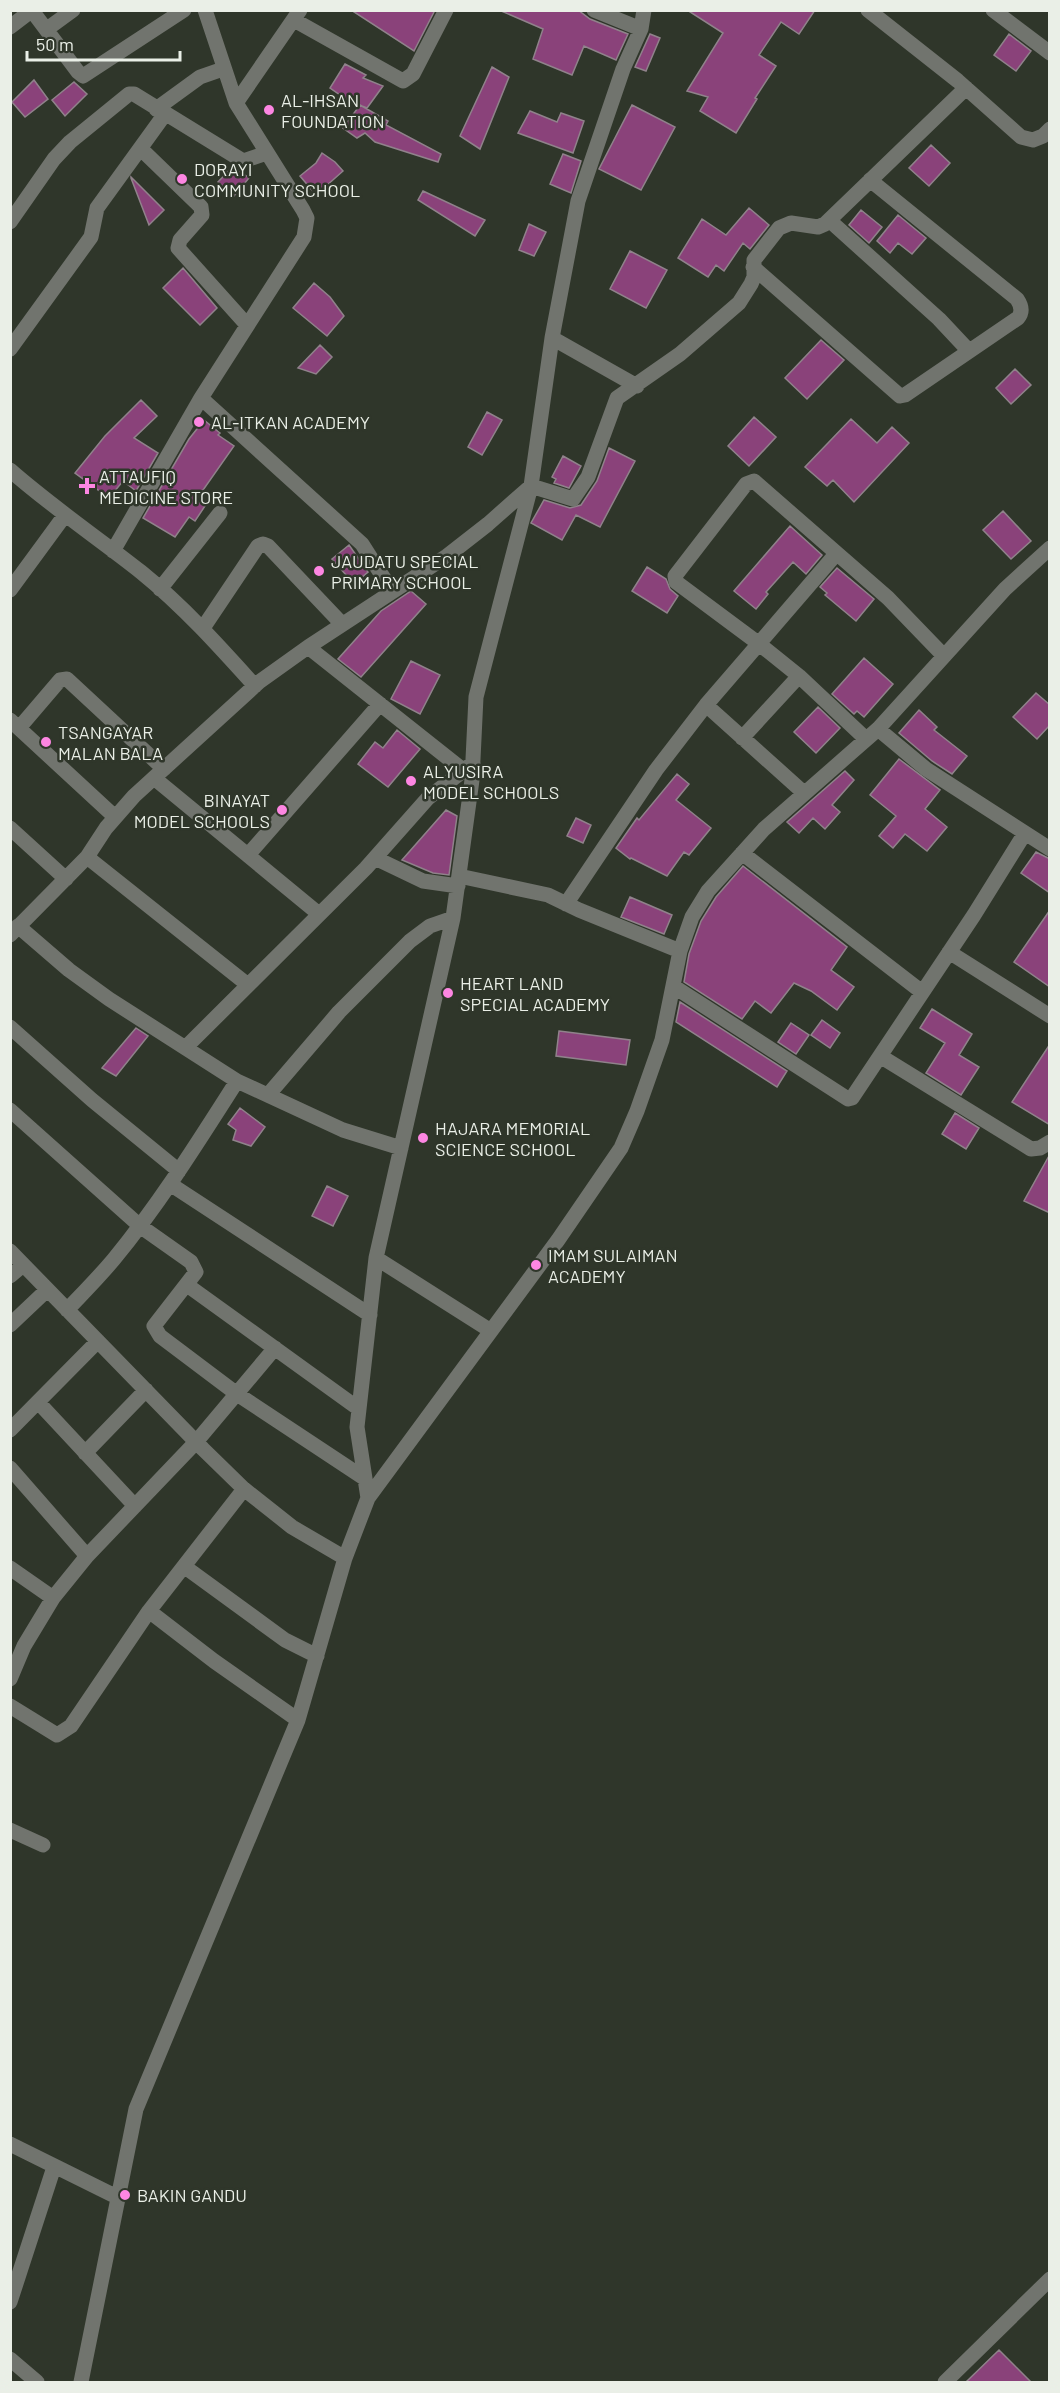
<svg xmlns="http://www.w3.org/2000/svg" width="1060" height="2393" viewBox="0 0 1060 2393" font-family="Barlow,sans-serif">
  <style>
    .building { fill: #8a427a; stroke: #90828b; stroke-width: 1.5 }
    .lines { fill: none; stroke-linecap: round; stroke-linejoin: round }
    .minor { stroke: #71746e; stroke-width: 15 }
    .poi-dot { fill: #fd86e2; stroke: #2f362a; stroke-width: 2 }
    .labels { text-anchor: middle; dominant-baseline: central; stroke-width: 5; stroke-linejoin: round; paint-order: stroke }
    .poi-label { font-size: 18px; fill: #eaefe7; stroke: #2f362a; text-anchor: start }
  </style>
  <rect width="100%" height="100%" fill="#2f362a"/>
  <path class="building" d="M351 10H435L414 51Z
    M499 10H578L590 19 628 34 616 60 584 46 572 75 533 59 543 29Z
    M687 10H815L799 34 781 22 759 55 776 66 755 98 757 99 736 133 700 111 708 97 687 91 723 33Z
    M650 34 660 38 646 71 635 67Z
    M1009 34 1031 51 1016 71 994 55Z
    M345 64 366 75 363 78 383 86 367 108 349 101 330 88Z
    M492 67 509 77 480 149 460 136Z
    M34 80 48 99 25 117 12 102Z
    M74 82 87 94 65 116 52 100Z
    M360 105 388 121 386 125 441 154 438 162 375 142 365 133 357 138 343 128Z
    M632 105 675 127 641 190 599 169Z
    M530 111 557 122 561 113 584 121 573 153 518 133Z
    M931 145 950 163 929 186 909 168Z
    M322 153 335 162 343 171 316 195 300 176 316 163Z
    M563 154 581 161 571 193 550 184Z
    M233 166 249 178 234 196 218 182Z
    M131 177 164 210 149 225 131 178Z
    M423 191 485 220 475 236 418 200Z
    M749 208 769 225 750 249 743 243 724 271 716 265 708 277 678 258 702 219 726 235Z
    M861 210 882 227 869 243 849 225Z
    M898 215 926 238 912 254 898 243 890 253 877 241Z
    M529 224 546 232 534 256 519 250Z
    M630 251 667 270 646 308 610 289Z
    M183 268 217 308 200 325 163 288Z
    M314 283 330 297 344 316 327 336 293 308Z
    M821 340 844 360 807 399 785 378Z
    M320 345 332 357 316 374 298 368Z
    M1015 369 1031 385 1011 404 996 388Z
    M141 400 157 416 134 438 158 453 136 491 123 481 109 498 75 473 105 436Z
    M487 412 502 420 482 455 468 447Z
    M754 417 776 437 749 466 728 446Z
    M851 419 877 443 892 427 909 443 854 502 833 480 827 486 805 467Z
    M204 420 220 433 218 435 234 446 196 500 205 506 195 521 189 517 175 537 143 518 189 439Z
    M609 448 635 461 600 527 576 515 562 540 531 523 544 500 570 508 581 505 597 481Z
    M563 456 581 466 569 488 554 483 556 479 552 477Z
    M1003 511 1031 541 1011 559 983 530Z
    M790 526 822 555 806 574 793 562 766 592 768 594 756 609 734 591Z
    M349 545 368 572 354 584 332 559Z
    M647 567 666 579 670 589 678 596 667 613 632 591Z
    M837 568 874 599 856 621 825 595 827 593 820 587Z
    M411 591 426 604 361 677 338 659 381 611Z
    M864 658 893 684 864 717 857 711 854 714 832 694Z
    M411 661 440 675 420 714 391 699Z
    M1036 693 1050 705V725L1037 739 1013 717Z
    M818 707 840 728 816 753 794 732Z
    M919 710 937 727 934 730 967 756 952 774 932 761 899 733Z
    M397 730 420 749 388 787 358 764 375 742 383 748Z
    M899 759 940 790 925 809 947 827 927 851 905 834 893 848 879 836 896 816 870 795Z
    M845 771 854 780 832 805 840 812 825 829 813 818 799 833 787 822Z
    M677 774 689 784 676 800 711 828 689 855 684 852 667 876 631 858 630 859 616 848 637 818 639 820Z
    M446 810 457 816 449 875 433 873 402 860Z
    M576 818 591 825 583 843 567 836Z
    M1036 852 1050 859V893L1021 873Z
    M743 866 847 947 831 970 854 987 837 1010 811 991 794 983 771 1013 755 1001 742 1019 684 982 689 954 701 921 716 897Z
    M630 897 672 915 664 934 621 917Z
    M1050 910V987L1014 962Z
    M680 1002 787 1071 777 1087 676 1022Z
    M932 1009 972 1034 959 1055 979 1067 961 1095 926 1073 945 1043 920 1028Z
    M822 1020 840 1033 830 1048 811 1035Z
    M791 1023 809 1035 796 1054 778 1042Z
    M136 1028 148 1036 116 1076 102 1068Z
    M559 1031 630 1040 626 1065 556 1056Z
    M1050 1044V1125L1012 1102Z
    M240 1108 265 1127 251 1146 233 1140 236 1130 228 1124Z
    M955 1113 979 1128 966 1149 942 1134Z
    M1050 1154V1213L1024 1201Z
    M327 1186 348 1196 333 1226 312 1216Z
    M999 2350 1031 2382H966Z"/>
  <g class="lines">
    <path class="minor" d="M594 10 641 29
      M868 10 958 81 1021 137 1033 140 1043 136 1050 129
      M993 10 1050 53
      M294 20 403 81 413 74 446 10
      M10 27 31 11 33 12 78 72 83 76 184 10
      M47 29 73 10
      M236 103 300 10
      M156 109 200 77 223 69
      M141 149 201 207 202 215 180 240 178 248 247 325
      M829 220 939 319 969 351
      M10 222 54 159 70 142 129 94H134L243 161 267 153
      M753 267 900 396 905 395 1018 318C1023 312 1021 305 1017 299L870 180
      M552 338 637 386
      M10 349 91 237 97 208 165 114
      M201 398 362 544 392 591
      M10 470C52 507 98 538 141 572 183 606 219 646 255 686
      M113 551 201 398 304 237 307 218 303 210 236 103 205 10
      M160 589 220 513
      M10 590 65 515
      M203 628 258 546 263 544 268 546 342 624
      M308 647 463 770
      M706 705 804 793
      M10 720 115 817
      M19 728 60 680 67 679 164 769
      M878 729 926 769 1050 849
      M742 738 799 676
      M866 739 799 676 758 643 676 582 675 576 746 484 754 481 888 598 943 655
      M154 778 319 914
      M10 828 66 879
      M742 853 922 992
      M248 855 380 704
      M87 857 248 985
      M375 858 423 881 458 886
      M459 876 548 895 579 910 680 951
      M566 904 656 770 706 705 836 554
      M18 926 69 970 109 999 237 1081 343 1130 401 1148
      M10 935 87 857 106 828 134 796 259 682 308 647 447 556 488 524 531 486 573 499 588 477 617 398 680 354 739 303 751 284 754 277V260L779 228 791 223 818 227 825 224 966 88
      M949 952 1050 1016
      M673 986 848 1099 852 1098 974 915 1025 833
      M10 1027 92 1100 179 1171
      M186 1047 366 868 428 798 473 763
      M880 1056 1031 1149 1040 1148 1050 1142
      M268 1095 339 1012 410 941 430 926 453 918
      M10 1110 140 1226 191 1262 196 1272 154 1326 160 1336 237 1394 364 1478
      M170 1184 370 1315
      M10 1251 203 1449 244 1489 292 1527 345 1558
      M376 1258 491 1331
      M10 1276 23 1265
      M187 1285 359 1409
      M67 1310C83 1293 99 1277 114 1259 160 1203 198 1142 237 1081
      M10 1325 47 1290
      M38 1402 135 1506
      M10 1430 98 1341
      M85 1453 146 1390
      M10 1468 87 1556
      M368 1498 357 1427 376 1258 453 918 472 780 476 697 531 486 552 338 578 201 623 69 641 29 644 10
      M185 1567 285 1640 317 1656
      M10 1568 53 1598
      M149 1611 214 1661 298 1720
      M10 1679 24 1646 53 1598 87 1556 196 1442 275 1348
      M10 1706 57 1735 71 1726 149 1611 244 1489
      M10 1830 43 1845
      M10 2144 119 2198
      M10 2302 54 2167
      M10 2359 37 2382
      M81 2382 136 2109 298 1720 345 1558 368 1498 558 1240 621 1148 637 1111 662 1040 680 951 692 917 708 891 764 829 878 729 1005 589 1050 548
      M945 2382 1050 2279"/>
  </g>
  <g class="poi-dot">
    <circle cx="269" cy="110" r="6"/>
    <circle cx="182" cy="179" r="6"/>
    <circle cx="199" cy="422" r="6"/>
    <path d="M84 477h6v6h6v6h-6v6h-6v-6h-6v-6h6z"/>
    <circle cx="319" cy="571" r="6"/>
    <circle cx="46" cy="742" r="6"/>
    <circle cx="411" cy="781" r="6"/>
    <circle cx="282" cy="810" r="6"/>
    <circle cx="448" cy="993" r="6"/>
    <circle cx="423" cy="1138" r="6"/>
    <circle cx="536" cy="1265" r="6"/>
    <circle cx="125" cy="2195" r="6"/>
  </g>
  <g class="labels">
    <g class="poi-label">
      <text x="281" y="100">AL-IHSAN<tspan x="281" dy="21">FOUNDATION</tspan></text>
      <text x="194" y="169">DORAYI<tspan x="194" dy="21">COMMUNITY SCHOOL</tspan></text>
      <text x="211" y="422">AL-ITKAN ACADEMY</text>
      <text x="99" y="476">ATTAUFIQ<tspan x="99" dy="21">MEDICINE STORE</tspan></text>
      <text x="331" y="561">JAUDATU SPECIAL<tspan x="331" dy="21">PRIMARY SCHOOL</tspan></text>
      <text x="58" y="732">TSANGAYAR<tspan x="58" dy="21">MALAN BALA</tspan></text>
      <text x="423" y="771">ALYUSIRA<tspan x="423" dy="21">MODEL SCHOOLS</tspan></text>
      <text x="270" y="800" text-anchor="end">BINAYAT<tspan x="270" dy="21">MODEL SCHOOLS</tspan></text>
      <text x="460" y="983">HEART LAND<tspan x="460" dy="21">SPECIAL ACADEMY</tspan></text>
      <text x="435" y="1128">HAJARA MEMORIAL<tspan x="435" dy="21">SCIENCE SCHOOL</tspan></text>
      <text x="548" y="1255">IMAM SULAIMAN<tspan x="548" dy="21">ACADEMY</tspan></text>
      <text x="137" y="2195">BAKIN GANDU</text>
    </g>
  </g>
  <rect width="1060" height="2393" fill="none" stroke="#eaefe7" stroke-width="24"/>
  <path d="M27 51v9h153v-9" fill="none" stroke="#eaefe7" stroke-width="3"/>
  <text x="36" y="51" font-size="18" fill="#eaefe7" stroke="#2f362a" stroke-width="4.5" paint-order="stroke">50 m</text>
</svg>
